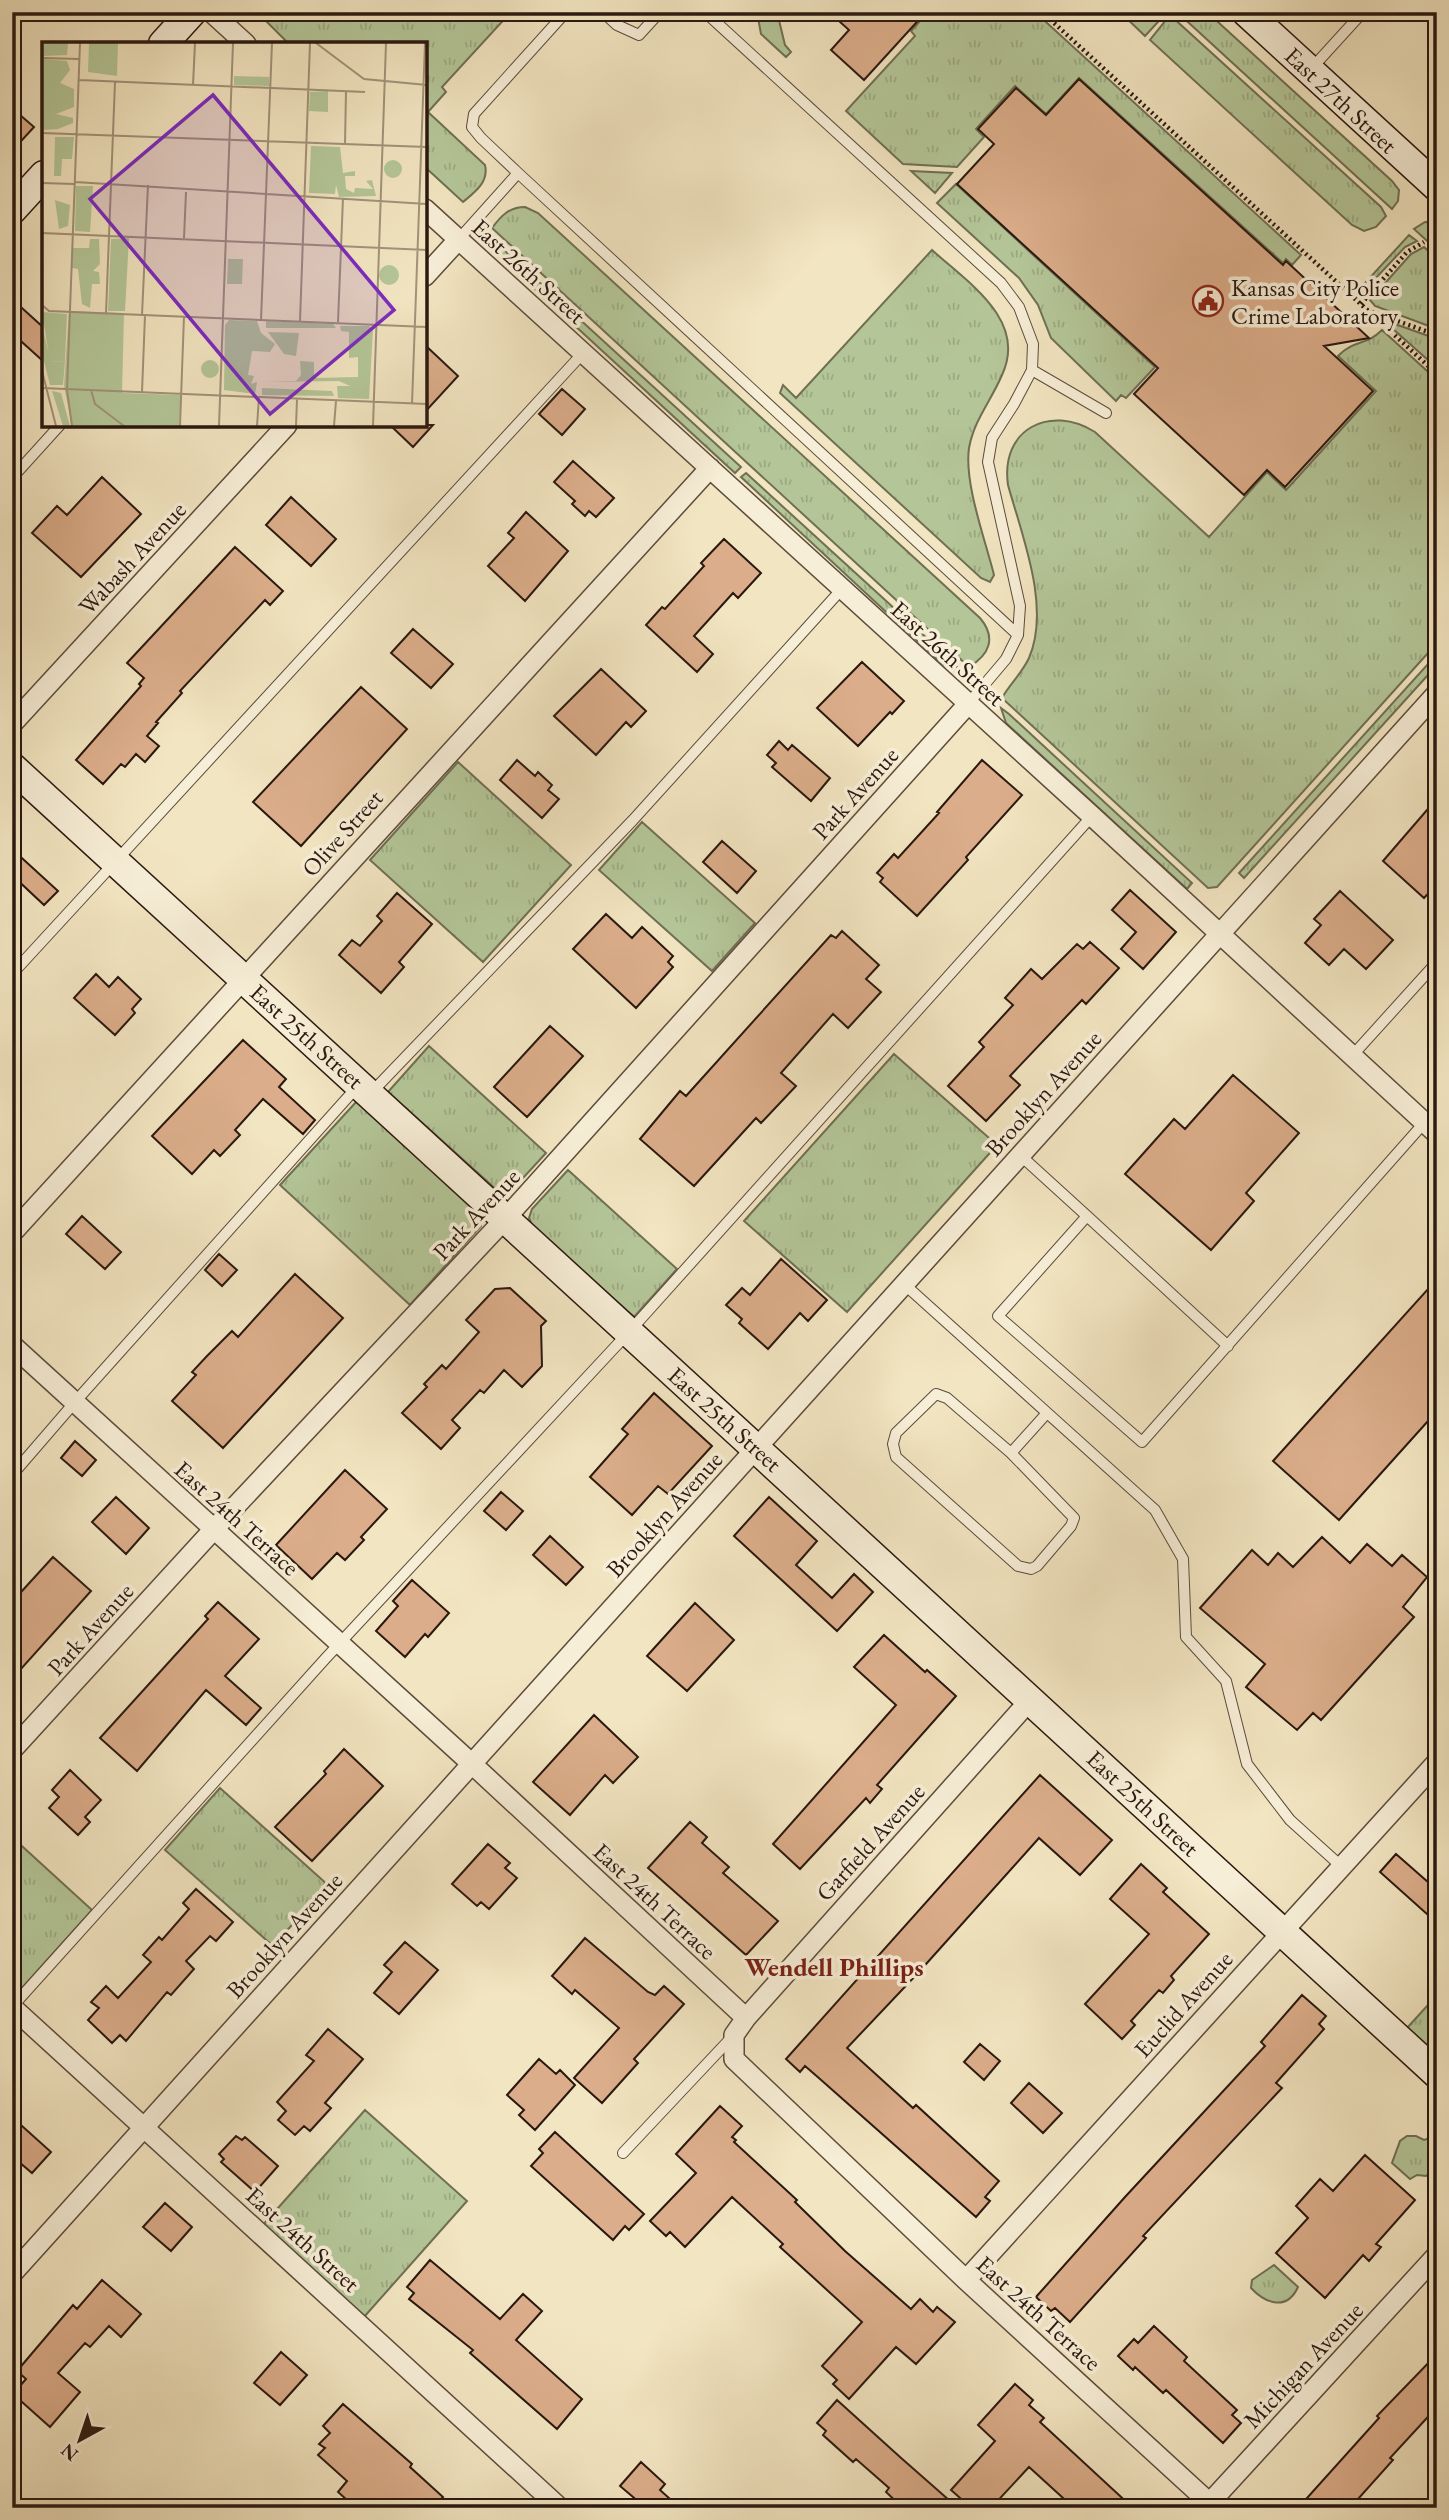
<svg xmlns="http://www.w3.org/2000/svg" width="1449" height="2520" viewBox="0 0 1449 2520" font-family="'EB Garamond',serif">
  <style>
    .grass { fill: url(#grass-tufts); stroke: #6f6f54; stroke-width: 2 }
    .building { fill: #dbad8a; stroke: #2a1810; stroke-width: 2 }
    .lines { fill: none; stroke-linecap: round; stroke-linejoin: round }
    .lane-casing { stroke: #5c4b3c; stroke-width: 12 }
    .street-casing { stroke: #5c4b3c; stroke-width: 22 }
    .secondary-casing { stroke: #2a1810; stroke-width: 31 }
    .path { stroke: #2a1810; stroke-width: 4.5; stroke-dasharray: 2 3.5; stroke-linecap: butt }
    .lane { stroke: #f7eed7; stroke-width: 10 }
    .street { stroke: #f7eed7; stroke-width: 19 }
    .secondary { stroke: #f7eed7; stroke-width: 28 }
    .labels { text-anchor: middle; dominant-baseline: central; stroke-width: 7; stroke-linejoin: round; paint-order: stroke }
    .street-label { font-size: 24px; fill: #2a1810; stroke: #f7eed7 }
    .poi-label { font-size: 24px; fill: #2a1810; stroke: #f7eed7; text-anchor: start }
    .neighbourhood-label { font-size: 26px; font-weight: bold; fill: #7a1f14; stroke: #f7eed7 }
    .inset-road { fill: none; stroke: #a2937a; stroke-width: 2 }
    .view { fill: #7b2cbf; fill-opacity: 0.15; stroke: #7b2cbf; stroke-width: 3.5 }
    .inset-edge { fill: none; stroke: #2a1810; stroke-width: 3.5 }
  </style>
  <defs>
    <pattern id="grass-tufts" width="24" height="20" patternUnits="userSpaceOnUse" patternTransform="scale(1.75)"><rect width="24" height="20" fill="#b4c698"/><path d="M3 7l-1-3M5 7V3M7 7l1-3M15 17l-1-3M17 17v-4M19 17l1-3" fill="none" stroke="#9ba982"/></pattern>
  </defs>
  <rect width="100%" height="100%" fill="#f2e5c1"/>
  <filter id="stains"><feTurbulence type="fractalNoise" baseFrequency=".00286" numOctaves="4"/><feColorMatrix values="0 0 0 0 .2 0 0 0 0 .09 0 0 0 0 .02 0 0 0 .5 -.17"/></filter>
  <radialGradient id="worn" r=".72"><stop offset=".6" stop-color="#630" stop-opacity="0"/><stop offset="1" stop-color="#630" stop-opacity=".3"/></radialGradient>
  <path class="grass" d="M257 12H511L442 87 446 92 428 112 485 165C489 182 475 192 463 202L425 167V44H289Z
    M757 12H777L785 45 791 52 786 57 761 34Z
    M928 12H1035L1301 255 1292 265 1286 259 1283 263 1079 78 1046 114 1015 86 976 129 984 137 957 167 903 164 846 111 915 36 911 31Z
    M1120 12H1163L1158 22 1145 36Z
    M1177 12H1207L1392 181 1399 190 1398 201 1392 209Z
    M1170 15 1381 207 1386 216 1376 227 1364 231 1352 225 1150 40Z
    M911 171 952 173 935 193Z
    M956 184 1155 367 1126 398 1121 395 1116 401 1051 338 1038 305 1019 278 937 203Z
    M525 207 538 213 980 618C997 638 989 655 969 667L492 228C501 216 509 207 525 207Z
    M1425 222 1437 223V250L1414 229Z
    M1409 235 1417 241 1405 247 1358 297 1355 294Z
    M492 239 741 467 735 473 498 255 494 250Z
    M1424 247 1437 259V329L1375 306 1370 300 1411 254Z
    M932 250C967 282 1028 320 1002 375 991 401 974 420 969 448 964 483 985 539 994 575L990 582 981 578 780 393 783 385 796 398Z
    M1395 324 1437 339V368L1393 329V326Z
    M1382 330 1437 380V643L1217 887 1208 888 1002 698C1010 684 1022 673 1029 658 1051 607 1022 536 1008 485 1000 429 1050 404 1095 432L1209 537 1267 472 1286 490 1376 391 1338 356C1355 339 1366 346 1382 330Z
    M746 473 953 662 960 671 953 670 942 664 741 477Z
    M1437 654V665L1244 878 1239 873Z
    M1001 708 1009 714 1192 883 1187 889 1006 723Z
    M458 762 571 865 483 962 370 860Z
    M642 822 755 923 712 971 599 870Z
    M429 1046 546 1153 512 1190 506 1194 499 1192 388 1092Z
    M894 1054 997 1145 847 1312 744 1221Z
    M357 1101 481 1216V1226L410 1305 280 1185Z
    M568 1170 677 1269 634 1317 532 1225 529 1218 532 1209Z
    M220 1788 328 1885 273 1946 165 1850Z
    M12 1837 92 1910 13 1998 12 1997Z
    M1437 1995V2055L1407 2028Z
    M365 2110 467 2201 364 2317 262 2226Z
    M1407 2136H1416L1424 2140 1433 2137 1437 2141V2167L1426 2176 1417 2175 1410 2179 1392 2163 1400 2141Z
    M1274 2265 1298 2287C1287 2311 1266 2304 1251 2288L1252 2280Z"/>
  <path class="building" d="M829 12H926L864 80 831 50 849 30Z
    M1079 79 1283 265 1286 261 1369 338 1324 346 1373 391 1285 487 1267 470 1244 495 1134 394 1158 368 957 184 994 144 978 129 1016 88 1046 115Z
    M12 108 34 127 12 151Z
    M12 299 44 328V362L12 333Z
    M425 345 458 376 425 412Z
    M562 389 585 409 562 435 539 414Z
    M390 425H433L413 447Z
    M573 461 614 498 596 517 589 511 585 516 572 504 575 501 554 482Z
    M102 477 141 514 81 577 32 533 57 506 67 515Z
    M291 497 336 539 311 566 266 525Z
    M526 512 568 551 525 601 488 566 514 538 508 533Z
    M724 539 761 573 738 598 733 593 694 636 713 654 697 672 646 625 662 607 665 609 704 566 701 563Z
    M235 547 283 591 270 605 265 600 180 691 182 693 156 722 158 723 147 736 159 746 145 762 136 754 125 767 121 764 103 784 76 760 141 686 139 684 144 678 127 663Z
    M413 629 453 664 431 688 391 653Z
    M862 662 904 701 892 714 890 712 858 746 817 708Z
    M601 669 646 711 631 727 626 722 596 755 554 716Z
    M361 687 407 729 301 846 253 802Z
    M779 741 788 750 792 745 830 778 811 801 772 767 776 763 767 755Z
    M517 760 535 776 538 772 552 785 548 790 559 799 542 818 500 780Z
    M982 760 1022 795 966 857 968 860 917 916 880 882 883 878 877 873 894 854 898 858 939 813 937 812Z
    M1427 810 1437 819V884L1424 898 1383 861Z
    M722 841 756 871 737 893 703 862Z
    M12 849 58 891 44 905 12 875Z
    M1130 890 1176 932 1143 969 1121 949 1136 932 1112 910Z
    M1340 891 1393 940 1366 969 1344 949 1329 965 1305 943 1321 925 1314 919Z
    M397 893 432 924 399 962 404 967 381 993 339 955 352 940 360 946 382 921 377 916Z
    M606 914 632 938 642 927 673 956 668 962 673 967 636 1008 573 949Z
    M842 931 879 965 866 979 881 992 848 1028 833 1014 781 1073 796 1086 761 1123 756 1118 694 1186 640 1139 680 1091 686 1096 831 935 836 938Z
    M1090 942 1119 968 1086 1004 1082 1000 1010 1076 1020 1085 986 1121 948 1086 984 1047 979 1042 1013 1005 1005 998 1031 969 1042 979 1077 944 1083 949Z
    M96 974 109 987 118 977 141 999 132 1009 135 1013 115 1035 74 998Z
    M550 1026 583 1056 527 1117 494 1087Z
    M243 1040 286 1079 279 1087 315 1120 303 1134 263 1099 235 1130 240 1135 220 1156 214 1150 192 1174 152 1136Z
    M1233 1075 1299 1133 1246 1193 1254 1201 1211 1250 1125 1174 1174 1119 1185 1129Z
    M82 1216 121 1252 105 1269 66 1234Z
    M219 1254 237 1270 222 1286 205 1270Z
    M781 1259 827 1300 808 1321 800 1313 768 1349 739 1323 742 1319 726 1305 742 1288 750 1295Z
    M295 1274 343 1318 223 1448 172 1401 196 1375 192 1372 207 1356 232 1331 238 1337Z
    M1437 1279V1411L1339 1520 1273 1461Z
    M510 1288 546 1321 541 1326 542 1366 522 1387 504 1370 484 1393 480 1390 452 1420 460 1428 441 1449 402 1413 427 1387 424 1384 442 1365 446 1369 479 1332 466 1320 495 1289Z
    M654 1393 712 1446 668 1494 658 1486 632 1515 590 1477 628 1434 622 1429Z
    M75 1441 96 1460 82 1476 61 1458Z
    M345 1470 387 1509 361 1537 364 1540 345 1560 337 1553 312 1579 276 1545Z
    M501 1492 523 1511 506 1530 484 1511Z
    M116 1497 149 1528 126 1554 92 1522Z
    M769 1497 817 1541 796 1565 832 1598 854 1574 873 1592 837 1631 734 1536Z
    M550 1536 583 1567 566 1585 533 1555Z
    M1322 1537 1350 1563 1367 1544 1392 1566 1402 1555 1427 1577 1403 1607 1414 1617 1321 1720 1313 1713 1297 1730 1246 1687 1265 1664 1200 1608 1252 1550 1268 1565 1278 1553 1293 1567Z
    M53 1557 91 1591 12 1679V1602Z
    M412 1580 449 1613 428 1637 425 1634 405 1657 376 1631 398 1606 393 1601Z
    M218 1602 259 1639 225 1676 261 1708 246 1725 206 1690 137 1771 100 1738 208 1619 205 1616Z
    M695 1603 734 1640 687 1691 647 1656Z
    M884 1635 925 1672 927 1670 956 1696 877 1785 882 1789 870 1803 866 1798 800 1869 773 1844 896 1705 854 1667Z
    M594 1715 638 1757 613 1783 605 1775 570 1815 533 1782Z
    M344 1749 383 1786 312 1861 275 1827 326 1774 324 1771Z
    M70 1770 101 1800 85 1817 90 1822 78 1835 49 1808 59 1797 52 1790Z
    M1040 1775 1112 1840 1080 1875 1039 1838 918 1973 847 2048 913 2108 916 2105 999 2181 985 2197 990 2201 976 2217 820 2079 805 2066 800 2072 786 2059Z
    M690 1822 707 1837 702 1843 729 1867 723 1873 778 1921 746 1955 648 1868Z
    M488 1844 510 1863 505 1868 517 1878 489 1909 481 1902 477 1906 452 1884Z
    M1396 1854 1437 1890V1923L1380 1872Z
    M1141 1864 1167 1888 1163 1892 1209 1934 1171 1976 1174 1980 1163 1993 1159 1990 1131 2021 1135 2025 1122 2039 1085 2004 1149 1934 1110 1899Z
    M196 1889 233 1922 216 1941 210 1936 186 1961 194 1969 171 1995 167 1992 126 2041 120 2035 112 2043 88 2020 99 2008 91 2002 106 1986 118 1998 151 1962 143 1955 159 1937 162 1940 189 1909 183 1903Z
    M585 1938 648 1992 655 1995 664 1986 684 2004 634 2059 638 2063 602 2103 574 2078 619 2028 575 1990 572 1994 552 1976Z
    M405 1942 438 1970 399 2014 374 1993 392 1972 384 1965Z
    M1302 1995 1326 2016 1319 2024 1324 2029 1276 2083 1282 2088 1143 2236 1146 2238 1070 2322 1055 2308 1051 2311 1036 2297 1125 2197 1265 2046 1261 2042Z
    M328 2029 363 2059 325 2103 331 2108 310 2131 304 2126 295 2135 278 2120 286 2111 277 2102 314 2061 306 2055Z
    M980 2044 1000 2061 984 2080 964 2062Z
    M539 2059 556 2074 560 2070 575 2085 535 2130 519 2115 524 2110 507 2095Z
    M1029 2083 1062 2113 1043 2133 1011 2103Z
    M720 2106 742 2126 732 2137 736 2140 734 2142 797 2200 795 2202 845 2251 911 2309 920 2299 933 2312 937 2307 955 2322 916 2364 896 2347 849 2399 833 2384 837 2380 822 2366 862 2322 780 2247 783 2244 732 2197 685 2247 670 2232 666 2236 650 2221 696 2173 676 2154Z
    M12 2117 51 2152 32 2173 12 2156Z
    M555 2132 644 2214 629 2230 625 2226 613 2240 531 2166 543 2153 539 2149Z
    M236 2136 242 2140 245 2137 278 2166 255 2192 221 2162 224 2159 219 2154Z
    M1365 2155 1415 2200 1376 2244 1381 2247 1369 2261 1363 2255 1325 2298 1276 2253 1308 2218 1296 2206 1320 2179 1333 2191Z
    M165 2203 192 2227 171 2251 143 2227Z
    M430 2260 500 2319 523 2294 542 2311 516 2340 582 2399 557 2429 470 2353 473 2350 409 2299 414 2293 407 2287Z
    M102 2280 141 2314 121 2337 109 2326 90 2347 85 2343 58 2373 80 2392 50 2427 13 2394 26 2379 17 2371 73 2305 77 2309Z
    M1154 2326 1187 2357 1184 2361 1237 2410 1232 2415 1241 2423 1223 2443 1166 2390 1163 2393 1135 2367 1133 2370 1118 2356 1134 2339 1138 2343Z
    M281 2352 307 2375 280 2405 254 2383Z
    M1437 2354V2407L1390 2458 1393 2460 1350 2508H1298L1379 2418 1377 2416Z
    M1015 2384 1033 2400 1029 2405 1044 2418 1040 2422 1133 2508H1074L1029 2467 991 2508H980L972 2500 968 2505 951 2490 995 2441 978 2425Z
    M837 2400 900 2457 958 2508H903L886 2492 889 2488 856 2459 853 2462 823 2435 826 2431 817 2423Z
    M343 2404 412 2464 410 2467 443 2497 433 2508H356L338 2492 347 2481 318 2455 325 2448 319 2444 330 2433 323 2426Z
    M641 2462 665 2484 660 2490 680 2508H646L620 2486Z"/>
  <g class="lines">
    <g class="lane-casing">
      <path id="lane" d="M566 12 474 114 472 127 481 138 518 173 1018 635
        M603 12 617 25 639 35 660 12
        M705 12 1001 283 1019 307 1033 344 1032 370 1014 404 992 438 988 462 1020 606 1018 635 1006 659 968 704
        M1312 68 1363 12
        M458 240 518 173
        M1032 370 1106 413
        M12 478 60 425
        M12 974 583 353
        M1352 1056 1437 962
        M371 1093 633 820 841 590
        M1020 1155 1087 1216 998 1316 1142 1442 1424 1123
        M1087 1216 1228 1346
        M904 1284 1155 1510 1183 1559 1186 1637 1226 1681 1247 1764 1290 1820 1342 1867
        M1011 1453 1074 1518 1071 1526 1037 1566 1031 1569 1018 1566 896 1457 893 1444 896 1433 936 1394 947 1398 1011 1453 1047 1413
        M12 1475 75 1402 357 1087
        M12 2007 325 1659 629 1332 1092 816
        M623 2153 733 2036"/>
    </g>
    <g class="street-casing">
      <path id="street" d="M211 12 246 44
        M425 209 1092 816 1437 1134
        M425 276 458 240
        M12 724 287 425
        M12 1233 710 468
        M12 1345 472 1764 746 2018
        M1031 1699 746 2018 734 2035V2059L966 2280 1215 2508
        M12 1750 214 1529 505 1219 968 704
        M12 2007 560 2508
        M12 2274 1437 693
        M966 2280 1437 1762
        M1205 2508 1437 2255"/>
    </g>
    <g class="secondary-casing">
      <path id="secondary" d="M1246 12 1437 187
        M163 44 192 12
        M12 210 44 175
        M12 767C487 1203 963 1637 1437 2074"/>
    </g>
    <path class="path" d="M1042 12 1437 374
      M1361 304 1407 252 1424 242
      M1372 312 1437 335"/>
    <use href="#lane" class="lane"/>
    <use href="#street" class="street"/>
    <use href="#secondary" class="secondary"/>
  </g>
  <defs>
    <g id="civic-ring" transform="scale(1.575)"><circle r="9.5" fill="#f7eed7" stroke="#8f2418" stroke-width="1.5"/><path d="M-.6-6.5H3V-4.5H.6V-3L4-1V1h2V6H-6V1h2V-1L-.6-3ZM-1.2 2.5V6h2.4V2.5Z" fill="#8f2418"/></g>
  </defs>
  <g fill-rule="evenodd">
    <use href="#civic-ring" x="1208" y="301"/>
  </g>
  <g class="labels">
    <g class="street-label">
      <text transform="translate(1341 100) rotate(43)">East 27th Street</text>
      <text transform="translate(529 271) rotate(42)">East 26th Street</text>
      <text transform="translate(132 558) rotate(-47)">Wabash Avenue</text>
      <text transform="translate(948 653) rotate(42)">East 26th Street</text>
      <text transform="translate(855 793) rotate(-48)">Park Avenue</text>
      <text transform="translate(342 833) rotate(-48)">Olive Street</text>
      <text transform="translate(307 1036) rotate(42)">East 25th Street</text>
      <text transform="translate(1043 1093) rotate(-48)">Brooklyn Avenue</text>
      <text transform="translate(476 1214) rotate(-47)">Park Avenue</text>
      <text transform="translate(725 1419) rotate(42)">East 25th Street</text>
      <text transform="translate(664 1514) rotate(-48)">Brooklyn Avenue</text>
      <text transform="translate(237 1518) rotate(42)">East 24th Terrace</text>
      <text transform="translate(90 1629) rotate(-48)">Park Avenue</text>
      <text transform="translate(1143 1803) rotate(43)">East 25th Street</text>
      <text transform="translate(870 1842) rotate(-48)">Garfield Avenue</text>
      <text transform="translate(655 1901) rotate(43)">East 24th Terrace</text>
      <text transform="translate(284 1935) rotate(-48)">Brooklyn Avenue</text>
      <text transform="translate(1183 2004) rotate(-48)">Euclid Avenue</text>
      <text transform="translate(303 2239) rotate(42)">East 24th Street</text>
      <text transform="translate(1039 2313) rotate(42)">East 24th Terrace</text>
      <text transform="translate(1303 2365) rotate(-47)">Michigan Avenue</text>
    </g>
    <g class="poi-label">
      <text x="1231" y="287">Kansas City Police<tspan x="1231" dy="28">Crime Laboratory</tspan></text>
    </g>
    <g class="neighbourhood-label">
      <text x="834" y="1967">Wendell Phillips</text>
    </g>
  </g>
  <g transform="translate(42 42)">
    <rect width="385" height="385" fill="#f2e5c1"/>
    <path d="M192 34 227 35V44L192 43ZM286 49V70L267 69 268 50ZM269 104 298 105 301 131 313 129V134H303L304 147 312 151 313 146 331 147 324 139 330 138 334 154 297 155 294 143 293 152 267 151ZM342 127a9 9 0 1 1 18 0a9 9 0 1 1-18 0ZM87 196 83 269H66L69 197ZM186 217H201L200 242H185ZM337 233a10 10 0 1 1 20 0a10 10 0 1 1-20 0ZM27 269 82 271 80 351 139 353 137 384H30L22 344ZM187 278 215 279 219 291 233 302 228 310 210 309 206 333 212 334 209 342 215 340 213 352 182 348 183 283ZM224 279 291 282 294 286H224ZM0 284 9 320 23 319 21 343H8L0 311ZM298 284H327L331 288 327 357 296 356 295 344H308L297 339 223 340 254 339 259 333 258 319 272 320V336L316 335V315L307 316V290L299 289ZM226 290 257 291 254 314 242 312ZM159 327a9 9 0 1 1 18 0a9 9 0 1 1-18 0ZM220 346 290 349 292 354 220 353ZM10 349 19 351 28 384H21Z" fill="#b4c698"/>
    <path d="M0 1H26L25 13 0 14ZM0 17 25 19 28 28 18 41 32 47V65L14 72 31 76V81L16 87 0 88ZM13 95H32L30 117H20L19 134H12ZM34 144H51L48 190 33 189ZM13 158 28 163 26 184 17 187ZM48 197H57L58 222 51 229 57 230 58 242H50L48 266 40 262 36 227 30 226 31 206H47ZM0 270 25 272 23 319 8 320ZM59 314 73 327 72 335H63L57 345 28 343 29 335 53 330Z" fill="#b4c698"/>
    <path d="M47 1H76L75 34 46 30ZM31 276 44 277 43 292H53L51 330 29 329 30 292 42 291 31 290ZM119 372 125 384 93 383 109 375Z" fill="#b4c698"/>
    <path class="inset-road" d="M274 1 322 37 385 43M0 16 37 17M37 38 323 50M151 43 153 1M0 91 385 105M303 102 304 49M33 140 385 162M0 141 32 142M0 191 385 208M142 196 144 150M0 263 7 269 385 285M64 271 73 40M100 273 106 143M219 278 230 1M258 279 268 1M296 280 301 156M0 329 14 384M0 346 385 362M49 348 53 362 82 384M100 350 103 273M370 362 383 1M30 384 25 348 38 1M138 384 142 274M177 384 191 1M215 384 217 355M254 384 255 357M292 384 294 359M331 384 344 1"/>
    <path class="view" d="M171 53 352 268 228 372 48 157Z"/>
    <rect width="385" height="385" class="inset-edge"/>
  </g>
  <rect width="1449" height="2520" fill="none" stroke="#f2e5c1" stroke-width="42"/>
  <rect x="14" y="14" width="1421" height="2492" fill="none" stroke="#2a1810" stroke-width="3.5"/>
  <rect x="21" y="21" width="1407" height="2478" fill="none" stroke="#2a1810" stroke-width="2"/>
  <g transform="translate(80 2440) rotate(220)" stroke="#f7eed7" stroke-width="5" paint-order="stroke">
  <path d="M0-5L12 26L0 18L-12 26Z" fill="#2a1810"/>
  <text y="-10" font-size="19" font-weight="bold" text-anchor="middle" fill="#2a1810">N</text>
  </g>
  <rect width="100%" height="100%" filter="url(#stains)"/>
  <rect width="100%" height="100%" fill="url(#worn)"/>
</svg>
